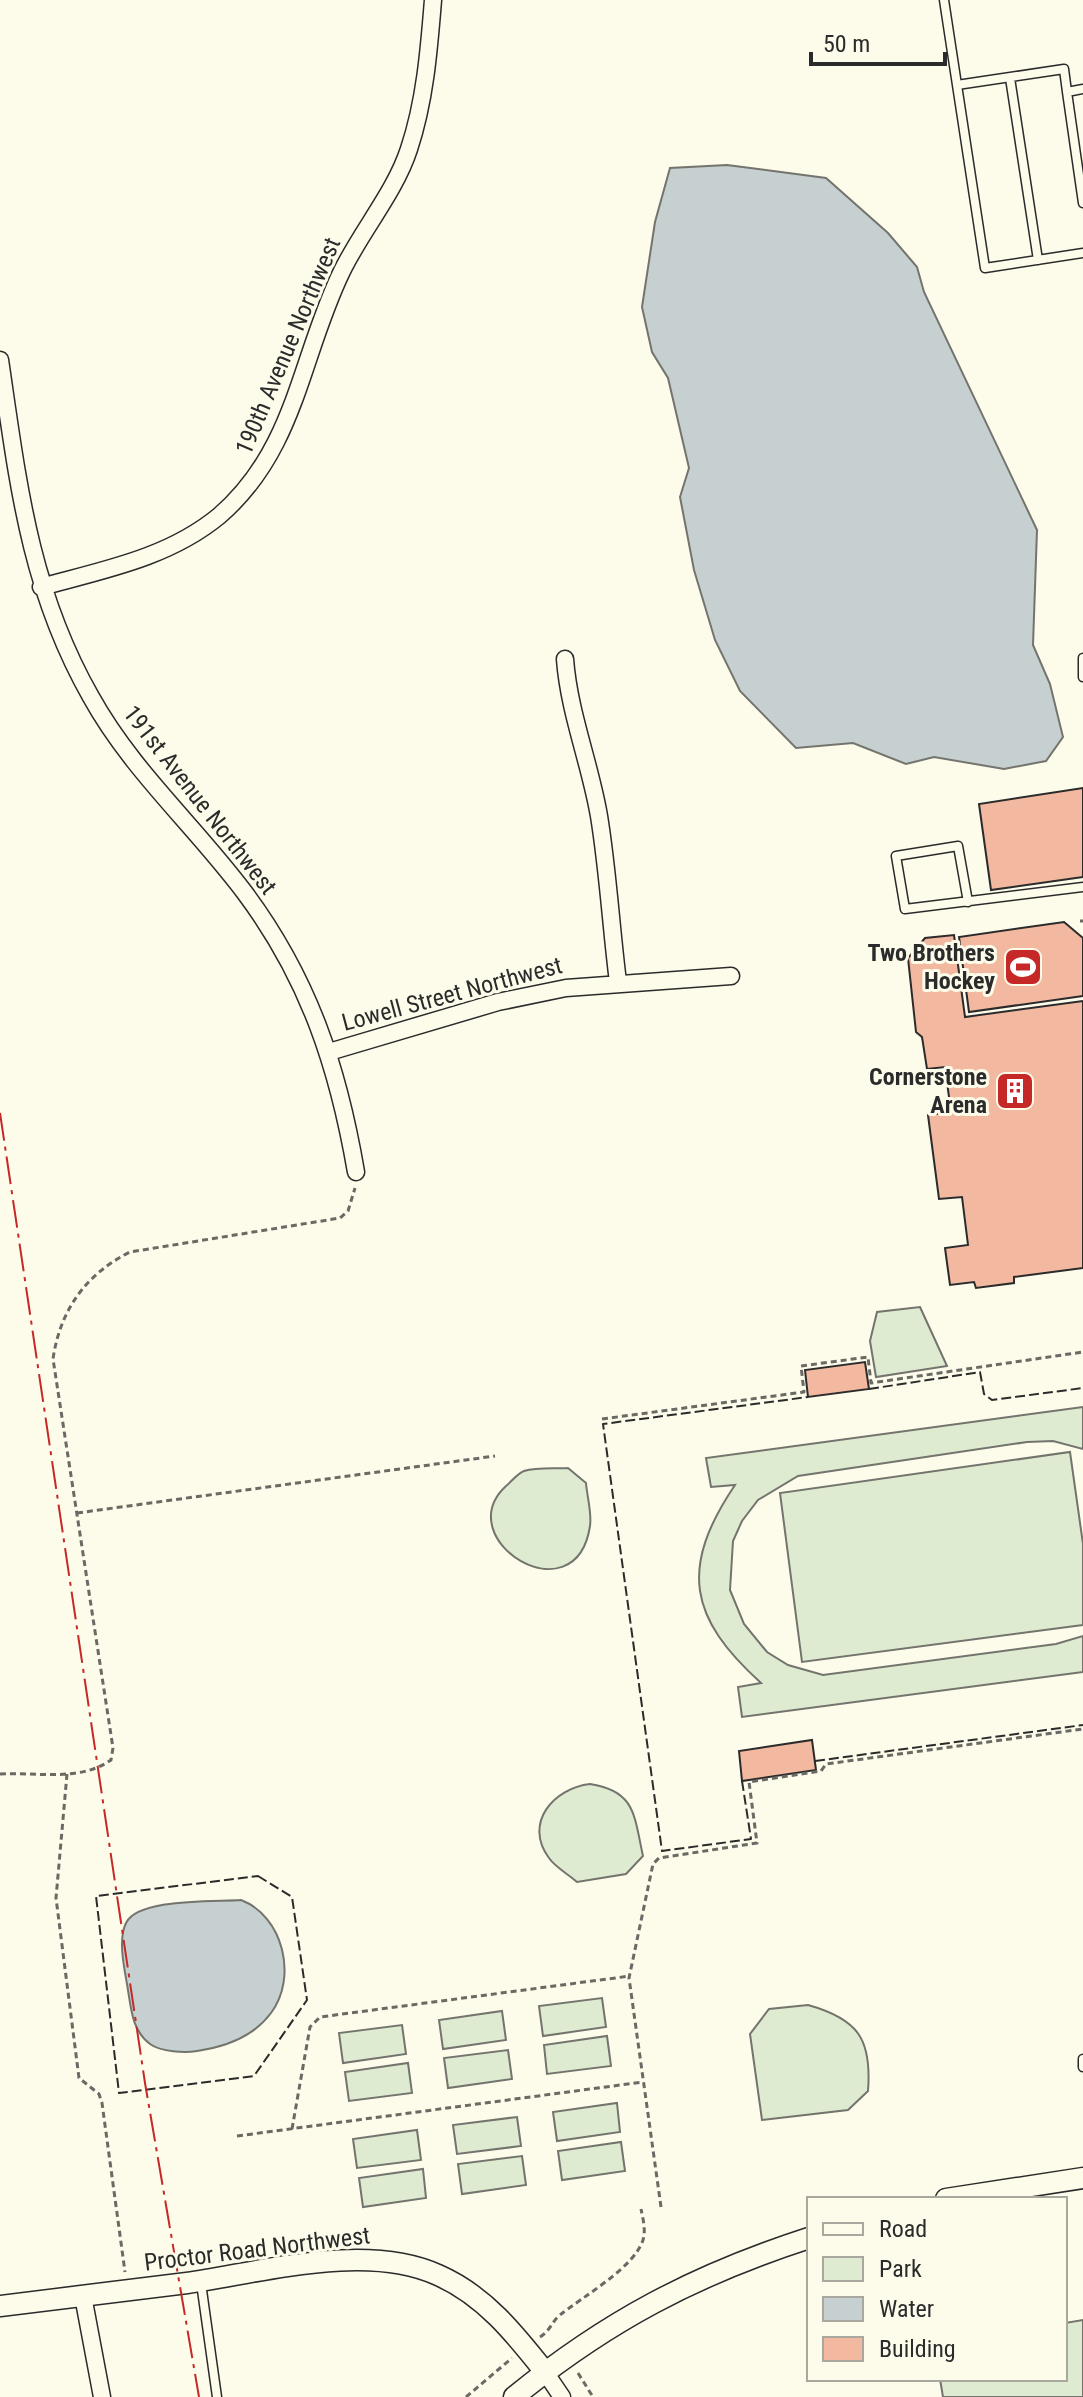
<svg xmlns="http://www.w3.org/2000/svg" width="1083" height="2397" viewBox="0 0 1083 2397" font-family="'Roboto Condensed',sans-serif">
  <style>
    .green { fill: #deebd1; stroke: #74746e; stroke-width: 2 }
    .water { fill: #c7d0d0; stroke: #74746e; stroke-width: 2 }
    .building { fill: #f2b8a0; stroke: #2b2b2b; stroke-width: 2 }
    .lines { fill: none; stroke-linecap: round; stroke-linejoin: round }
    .service-casing { stroke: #2b2b2b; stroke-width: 11 }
    .minor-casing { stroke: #2b2b2b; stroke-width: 19 }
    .tertiary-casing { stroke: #2b2b2b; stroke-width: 23 }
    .path { stroke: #6a6964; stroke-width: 3; stroke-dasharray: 6 4; stroke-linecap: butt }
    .service { stroke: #fdfbea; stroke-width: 8 }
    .minor { stroke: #fdfbea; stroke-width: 16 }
    .tertiary { stroke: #fdfbea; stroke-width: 20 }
    .fence { stroke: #2b2b2b; stroke-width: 2; stroke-dasharray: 10 4; stroke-linecap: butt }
    .power { stroke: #c62828; stroke-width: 2; stroke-dasharray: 28 6 4 6; stroke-linecap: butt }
    .labels { text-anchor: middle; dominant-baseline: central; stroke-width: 6; stroke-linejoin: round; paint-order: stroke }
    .street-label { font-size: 24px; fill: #2b2b2b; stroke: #fdfbea }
    .poi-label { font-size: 24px; font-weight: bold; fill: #2b2b2b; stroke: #fdfbea; text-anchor: end }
  </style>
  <rect width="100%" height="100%" fill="#fdfbea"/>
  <path class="green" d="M920 1307 947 1366 876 1377 870 1341 877 1312Z
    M1083 1407V1449L1053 1441 1027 1442 798 1476 758 1500 742 1521 733 1541 730 1590 744 1624 767 1652 788 1665 823 1675 1056 1644 1083 1636V1672L742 1717 738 1687 761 1683C689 1618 679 1568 735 1485L711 1487 706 1458Z
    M1070 1452 1083 1544V1625L802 1662 780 1493Z
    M568 1468 586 1483C587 1496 592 1513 590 1526 576 1619 448 1540 506 1486 511 1482 518 1473 524 1471 537 1467 555 1469 568 1468Z
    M590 1784C636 1791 634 1816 643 1856L626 1874 577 1882C568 1874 555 1867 549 1858 523 1823 554 1788 590 1784Z
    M602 1998 606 2027 543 2036 539 2006Z
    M808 2005C858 2019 872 2039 868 2091L848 2110 762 2120 750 2034 769 2009Z
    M502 2011 506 2040 443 2049 439 2020Z
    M402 2025 406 2054 343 2063 339 2033Z
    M607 2036 611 2066 547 2074 544 2045Z
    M508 2050 512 2079 448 2088 444 2058Z
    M408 2063 412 2093 349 2101 345 2072Z
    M617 2103 620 2132 557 2141 553 2112Z
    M517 2117 521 2146 457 2154 453 2125Z
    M417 2130 421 2160 357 2168 353 2139Z
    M621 2142 625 2171 562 2180 558 2151Z
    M522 2156 526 2185 462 2194 458 2164Z
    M423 2169 426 2198 363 2207 359 2178Z
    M1083 2320V2397H943L940 2379H1065V2323Z"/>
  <path class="water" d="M727 165 826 178 888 233 917 267 924 292 1037 530 1033 645 1050 684 1063 737 1046 761 1004 769 934 757 906 764 853 743 796 748 740 691 715 640 694 570 680 497 689 468 668 378 652 352 642 307 655 222 670 168Z
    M241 1900C283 1916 298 1977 271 2013 254 2036 225 2047 197 2051 185 2053 161 2052 150 2044 131 2030 131 2006 127 1984 124 1967 118 1939 126 1923 138 1898 215 1902 241 1900Z"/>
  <path class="building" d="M1083 788V877L991 890 979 804Z
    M1064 922 1083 938V996L969 1012 959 937Z
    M954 935 965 1017 1083 1001V1268L1014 1277V1283L976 1288 974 1282 950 1285 945 1248 968 1245 962 1197 939 1199 928 1115 951 1112 945 1067 927 1069 922 1037 916 1032 908 958 925 938Z
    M865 1362 869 1389 808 1397 805 1370Z
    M812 1740 816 1770 742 1781 739 1751Z"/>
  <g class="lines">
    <g class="service-casing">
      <path id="service" d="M944 0 985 268 1083 253
        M1010 78 1038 260
        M957 85 1064 69 1067 92
        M1083 89 1067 92 1083 203
        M1083 658V677
        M968 902 958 846 896 856 905 909 1083 887
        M1083 2059V2067
        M201 2283 217 2397"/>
    </g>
    <g class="minor-casing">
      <path id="minor" d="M0 360C18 482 29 588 91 697 132 771 195 826 245 893 309 979 338 1067 356 1172
        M41 587C103 570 168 558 219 516 296 450 300 357 342 271 362 230 395 192 409 149 425 101 429 50 433 0
        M565 659C569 713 590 763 599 816 608 871 611 927 618 982
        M329 1052 498 1002 566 988 731 976
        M83 2296 102 2397
        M545 2372 562 2397"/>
    </g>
    <g class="tertiary-casing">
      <path id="tertiary" d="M946 2199 1083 2178
        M0 2306C62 2298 125 2291 187 2283 263 2272 366 2242 438 2275 484 2295 515 2334 545 2372
        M514 2397C607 2321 695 2275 809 2238"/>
    </g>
    <path class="path" d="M1080 921H1083
      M602 1419 804 1392 801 1366 868 1357 871 1383 1083 1352
      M77 1513 495 1456
      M0 1774C36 1772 80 1782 111 1760L113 1748 53 1359C60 1310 86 1274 130 1252L340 1218 348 1211 355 1188
      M67 1774 56 1898 79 2078 99 2094 102 2103 125 2272
      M292 2129 310 2027 320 2017 630 1976
      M237 2136 643 2082
      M661 2207 629 1978 653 1864 659 1858 757 1843 749 1782 821 1771 826 1764 1083 1729
      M540 2337C551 2330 552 2321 560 2315 582 2297 634 2268 643 2240 646 2230 643 2219 641 2209
      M578 2373 593 2397
      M466 2397 512 2358"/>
    <use href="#service" class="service"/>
    <use href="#minor" class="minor"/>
    <use href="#tertiary" class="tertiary"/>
    <path class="fence" d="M869 1389 980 1372 984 1394 992 1400 1083 1388
      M815 1761 1083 1725
      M742 1781 751 1839 662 1851 603 1424 808 1397
      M258 1876 292 1897 307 2000 254 2076 119 2093 96 1896Z"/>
    <path class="power" d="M0 1113 145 2083 199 2397"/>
  </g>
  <defs>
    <g id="stadium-square" transform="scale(2)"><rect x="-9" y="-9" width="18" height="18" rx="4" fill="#c62828" stroke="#fdfbea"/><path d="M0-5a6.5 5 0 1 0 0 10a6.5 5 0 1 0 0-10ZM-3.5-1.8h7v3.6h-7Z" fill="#fff"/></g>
    <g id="building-square" transform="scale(2)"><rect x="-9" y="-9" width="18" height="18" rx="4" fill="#c62828" stroke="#fdfbea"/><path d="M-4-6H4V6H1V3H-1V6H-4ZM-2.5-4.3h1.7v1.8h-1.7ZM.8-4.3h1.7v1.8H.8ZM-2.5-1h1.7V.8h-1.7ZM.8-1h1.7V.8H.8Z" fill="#fff"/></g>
  </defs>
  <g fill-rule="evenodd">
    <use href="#stadium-square" x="1023" y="967"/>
    <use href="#building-square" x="1015" y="1091"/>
  </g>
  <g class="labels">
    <g class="street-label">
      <text transform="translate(288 346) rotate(-67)">190th Avenue Northwest</text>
      <text transform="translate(200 800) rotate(52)">191st Avenue Northwest</text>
      <text transform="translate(452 994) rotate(-15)">Lowell Street Northwest</text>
      <text transform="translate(257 2249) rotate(-7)">Proctor Road Northwest</text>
    </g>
    <g class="poi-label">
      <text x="995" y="953">Two Brothers<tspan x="995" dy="28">Hockey</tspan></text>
      <text x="987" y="1077">Cornerstone<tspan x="987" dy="28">Arena</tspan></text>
    </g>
  </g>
  <rect x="807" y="2197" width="260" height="184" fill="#fdfbea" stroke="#a9a89e" stroke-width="2"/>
  <rect x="823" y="2223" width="40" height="12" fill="#fdfbea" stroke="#a9a89e" stroke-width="2"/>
  <text x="879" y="2237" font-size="24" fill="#2b2b2b">Road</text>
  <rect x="823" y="2257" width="40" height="24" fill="#deebd1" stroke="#a9a89e" stroke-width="2"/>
  <text x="879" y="2277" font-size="24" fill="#2b2b2b">Park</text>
  <rect x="823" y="2297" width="40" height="24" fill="#c7d0d0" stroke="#a9a89e" stroke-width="2"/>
  <text x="879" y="2317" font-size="24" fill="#2b2b2b">Water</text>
  <rect x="823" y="2337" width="40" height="24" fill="#f2b8a0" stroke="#a9a89e" stroke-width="2"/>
  <text x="879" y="2357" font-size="24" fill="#2b2b2b">Building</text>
  <path d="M811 52v12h134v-12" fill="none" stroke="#2b2b2b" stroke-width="4"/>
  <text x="823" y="52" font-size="24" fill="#2b2b2b" stroke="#fdfbea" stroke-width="6" paint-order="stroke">50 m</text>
</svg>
